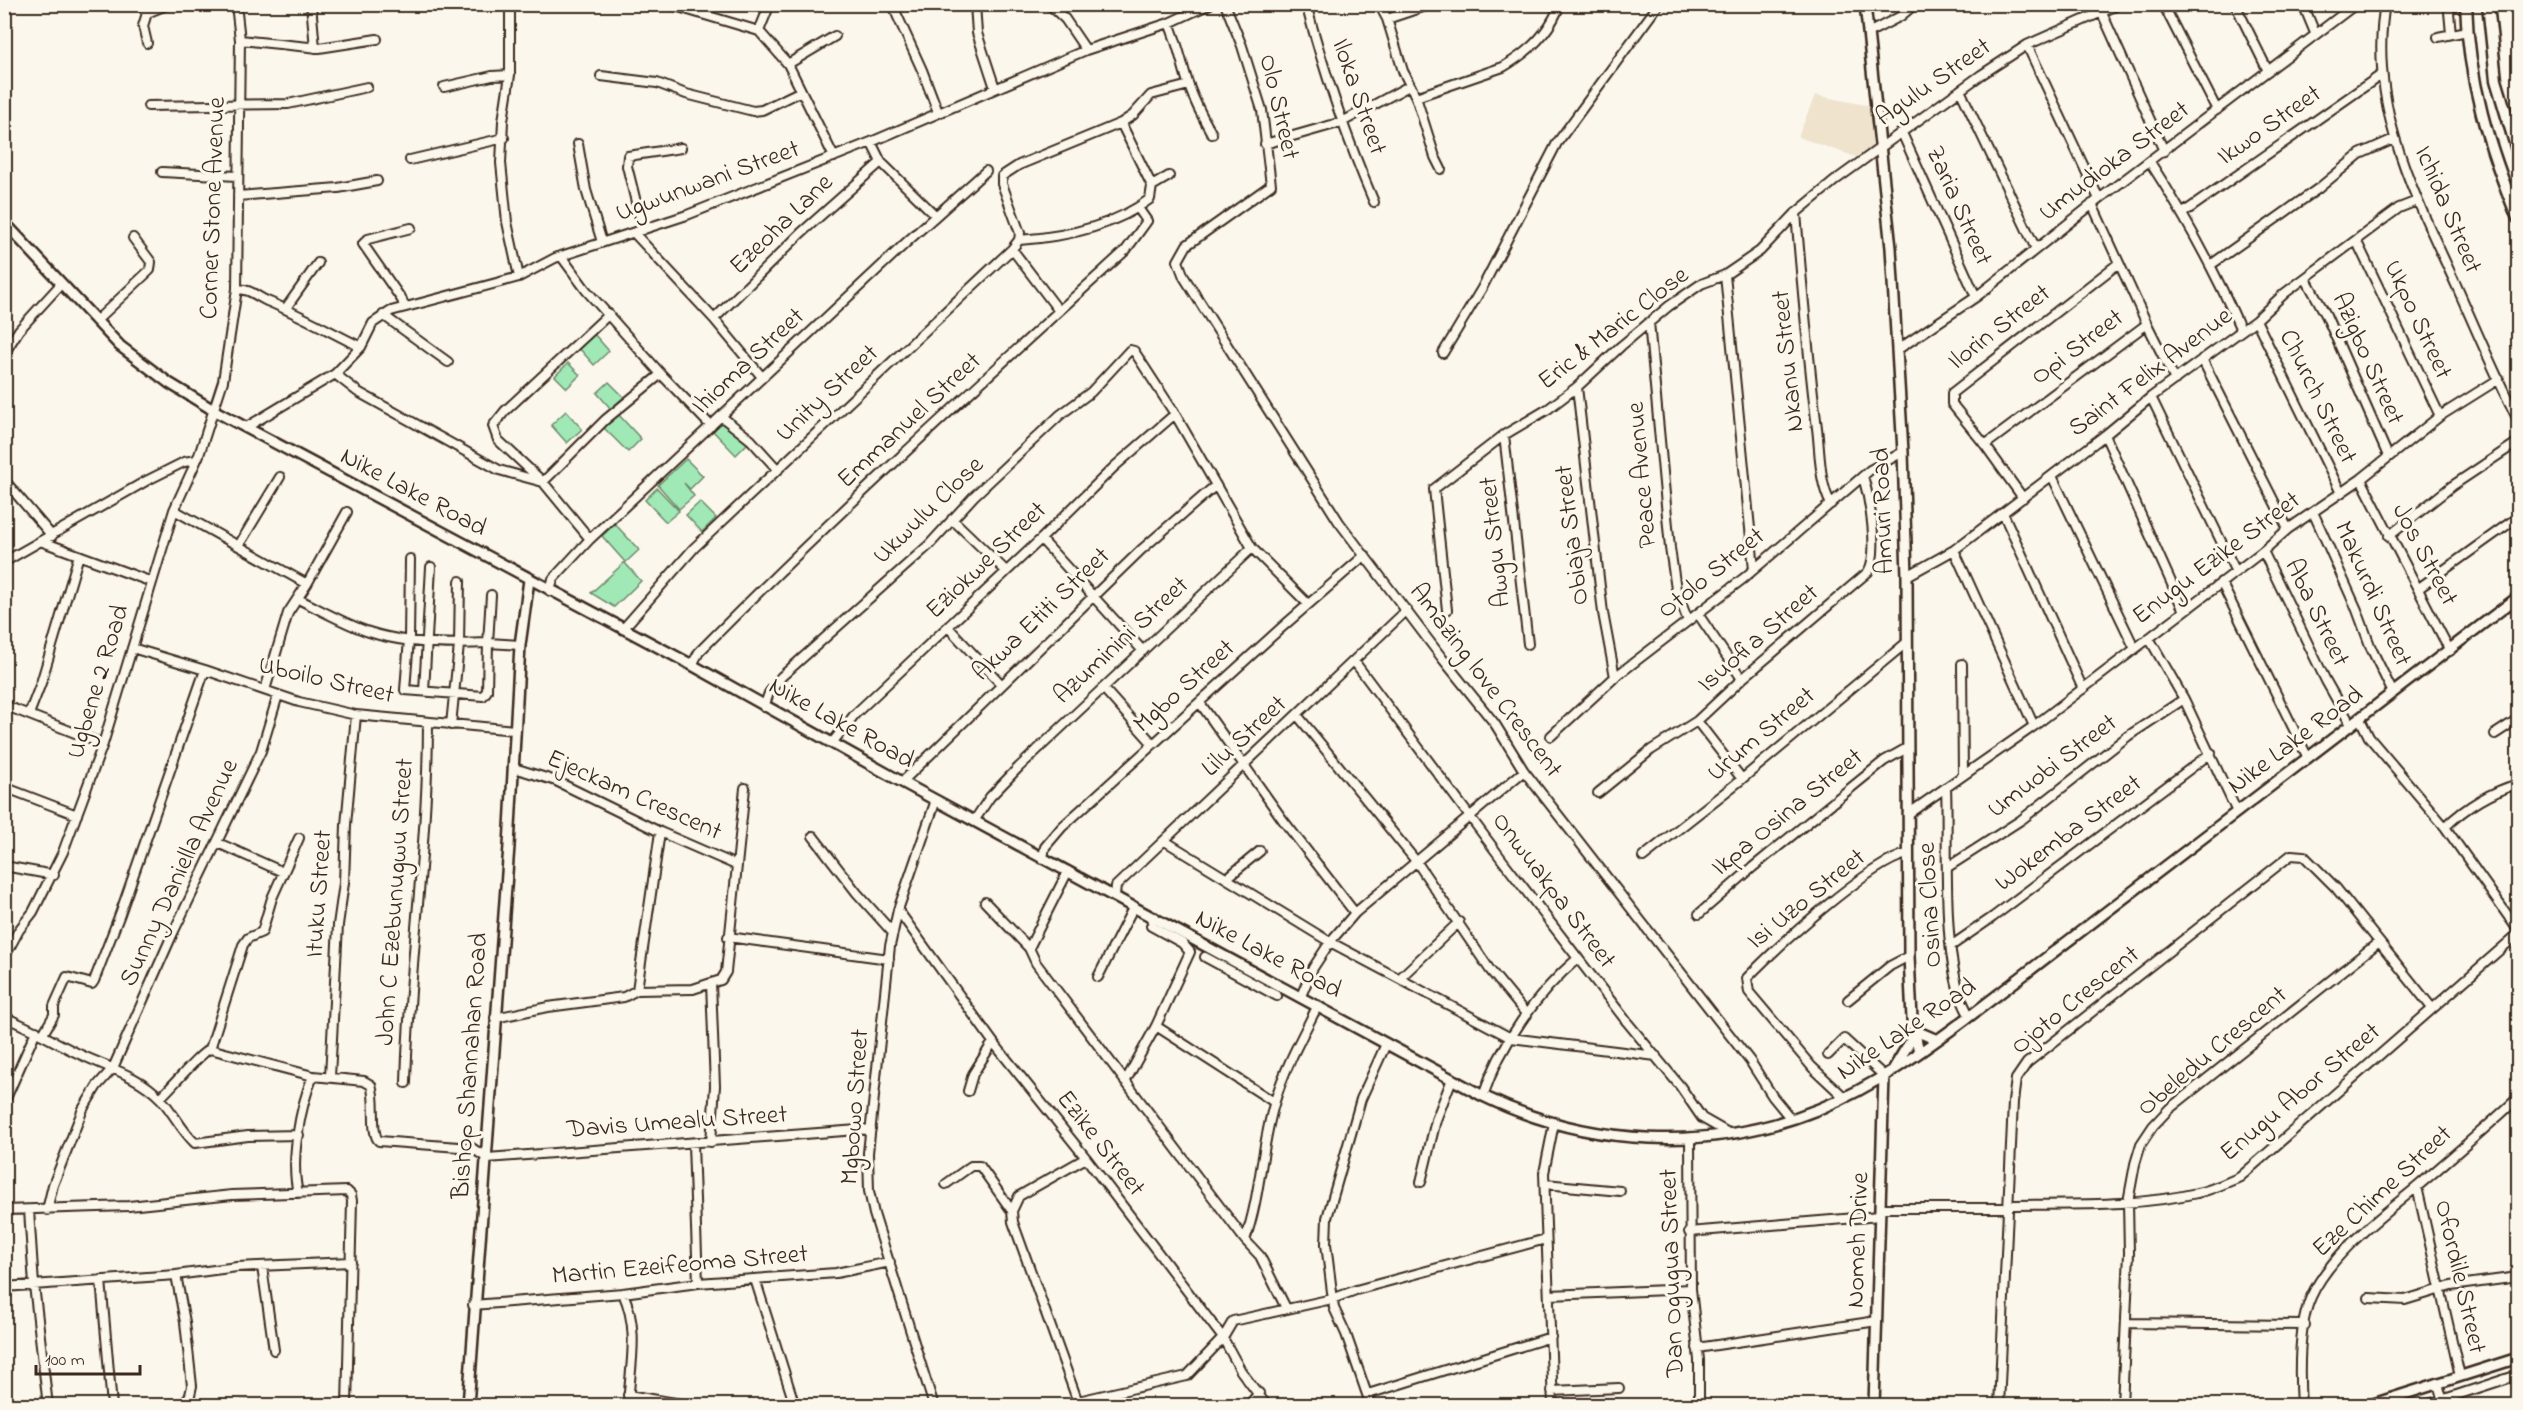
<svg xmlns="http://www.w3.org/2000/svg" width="2523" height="1410" viewBox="0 0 2523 1410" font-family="'Indie Flower',sans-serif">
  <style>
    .built { fill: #efe3ce }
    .green { fill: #a0e9b7; stroke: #6e8a6a; stroke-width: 1.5 }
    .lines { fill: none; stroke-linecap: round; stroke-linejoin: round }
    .minor-casing { stroke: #3b2a1e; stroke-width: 12 }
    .major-casing { stroke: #3b2a1e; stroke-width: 14 }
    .highway-casing { stroke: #3b2a1e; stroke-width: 15 }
    .minor { stroke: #fbf7ec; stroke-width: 8 }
    .major { stroke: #fbf7ec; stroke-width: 9 }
    .highway { stroke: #fbf7ec; stroke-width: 10 }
    .labels { text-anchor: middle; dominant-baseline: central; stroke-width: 6; stroke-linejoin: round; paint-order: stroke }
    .street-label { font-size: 26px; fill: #3b2a1e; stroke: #fbf7ec }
  </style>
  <rect width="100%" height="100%" fill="#fbf7ec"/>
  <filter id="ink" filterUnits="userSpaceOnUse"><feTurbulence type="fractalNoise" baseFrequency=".0167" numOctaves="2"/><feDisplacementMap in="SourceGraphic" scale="12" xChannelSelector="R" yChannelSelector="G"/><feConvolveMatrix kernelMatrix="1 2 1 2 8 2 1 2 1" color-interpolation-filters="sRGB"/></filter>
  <g filter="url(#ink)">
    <path class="built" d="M1815 95 1871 106 1872 147 1856 157 1798 137Z"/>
    <path class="green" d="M594 334 609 351 594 365 579 348Z
      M568 363 580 375 567 388 555 376Z
      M609 382 624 397 611 409 597 393Z
      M566 411 582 429 567 443 551 425Z
      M618 414 641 439 628 452 604 428Z
      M727 417 750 441 736 455 713 431Z
      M686 459 703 476 690 489 684 483 694 496 679 509 658 485Z
      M657 488 679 511 666 522 645 500Z
      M700 502 716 518 702 532 686 515Z
      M615 524 639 550 625 563 641 581 614 607 591 593 625 562 602 536Z"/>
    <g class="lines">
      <g class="minor-casing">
        <path id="minor" d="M140 4 147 13
          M311 4 315 48
          M510 4V75L503 121 501 163 507 222 519 277
          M668 4 759 31 788 64 834 157
          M892 4 922 70 938 112
          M975 4 977 33 995 88
          M1049 4 1065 19 1086 50
          M1225 4 1242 46 1262 110 1271 185 1187 245 1178 261 1184 277 1339 522 1442 658 1495 724 1524 771 1750 1061 1773 1097 1791 1119
          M1306 4C1324 72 1346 137 1374 202
          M1379 4 1387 19 1403 71 1416 97 1435 157 1441 169
          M2163 4 2217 110
          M2235 4 2268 71
          M2303 4 2315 33
          M2385 4C2367 106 2416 198 2457 287 2477 332 2496 377 2518 420
          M2102 13 2164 151
          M1387 19 1432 4
          M1169 23C1178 43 1182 65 1189 86 1195 103 1203 118 1212 134
          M759 31 770 4
          M1868 33 1901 16 1915 4
          M2451 34 2449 12 2450 9 2457 4
          M2438 37 2467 31
          M240 40 319 48 377 39
          M147 43 143 26 147 13 169 4
          M2027 45 2099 199
          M788 64 835 36
          M601 76 657 83 686 94 753 111 762 110 801 91
          M444 87 492 76 510 75
          M1960 90 2036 249
          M1416 97 1503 67C1529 52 1550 33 1560 4
          M148 106 288 104 367 87
          M1902 133 1976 297
          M871 142 881 162 935 215
          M578 144 586 190 602 242
          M1265 144 1342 122 1409 86
          M410 160 504 138
          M2150 162C2185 216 2215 271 2241 330
          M162 172 237 176
          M1152 186 1169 176
          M238 196 338 188 377 181
          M2092 204 2147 324
          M1796 213C1802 285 1808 356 1817 428 1820 451 1819 483 1831 504
          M2183 213 2381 75
          M643 230 627 166 628 156 681 148
          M634 233 714 319 762 377
          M1019 240C1064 237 1113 227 1150 199L1152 186 1121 123
          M2357 242 2440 416
          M1012 249 1059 311
          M561 256 586 290 661 374 711 426
          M2212 264 2319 188 2360 154 2394 139
          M1725 275 1754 569
          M2306 279 2326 315 2388 456
          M237 289C250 289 256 296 267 301 299 314 330 332 361 347
          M404 307 402 300 363 244 368 239 411 228
          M286 308 318 263
          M383 315 448 362
          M714 319 801 233 881 162
          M2256 320 2341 493
          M96 321 150 270 151 262 133 238
          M1649 322 1670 548 1676 589 1688 621
          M1897 350 1976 297 2099 199 2356 4
          M1443 353 1482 288 1557 143 1659 4
          M4 354 19 330 61 284
          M2202 359 2288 529
          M335 374 358 392 499 470 543 482 605 420 661 374
          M1577 387 1603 613 1615 677
          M2151 397 2235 570
          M722 417 751 440 778 470
          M245 428 335 374 361 347 373 323 391 311 519 277 555 258 687 215 871 142 1086 50 1169 23 1210 4
          M1504 435 1528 644
          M2105 435 2184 611
          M1985 445 2147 324 2175 380
          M2052 476 2135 649
          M2361 479 2450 651
          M5 481 52 536
          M2023 498 1985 445 1952 404V393L2119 263
          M174 510 307 584 288 613 265 690
          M2313 512 2357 610 2371 648 2393 693
          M2003 513 2083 689
          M952 519 1006 571
          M2389 536 2452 486 2518 442
          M590 539 543 482 498 440 493 426 505 411 609 314
          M1041 539 1143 651
          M43 542 152 582
          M239 545 280 477
          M1252 548 1308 604
          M1954 550 2034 726
          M2263 551 2326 681 2351 725
          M4 562 146 481 184 462 196 460 198 457
          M1907 576 1954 550 2105 435 2151 397 2256 320 2285 293 2399 208 2417 201
          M2221 582 2308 758
          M307 584 347 512
          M2419 588 2518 517
          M550 591 553 579 590 539 910 239 986 171
          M491 595 488 643 520 645
          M298 599C321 610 345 624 369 632 406 644 449 645 488 643L487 691 483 696 405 690 409 639 410 559
          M1447 610 1434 489 1504 435 1548 409 1577 387 1621 346 1669 306 1701 284 1725 275 1760 251 1796 213 1837 179 1981 75 2027 45 2120 4
          M1698 614 1742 679
          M948 627 1000 683
          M623 629 694 548 1012 249 1019 240 1020 233 1002 184V176L1019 165 1121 123 1133 115 1151 95 1189 85
          M2149 638 2184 699 2237 812
          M132 648 205 670 299 702 356 715 515 730
          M1354 661 1503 861 1627 1022 1680 1086 1702 1118 1730 1134
          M1962 664 1963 775
          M692 665 699 652C836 513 982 381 1126 250L1147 221 1138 208
          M1104 689 1153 744
          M424 691 431 567
          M1200 703 1283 820 1355 913
          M4 705 103 744
          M764 707 769 693 781 677 929 545 974 496 1060 415 1091 392 1130 350 1134 351 1175 414 1252 548 1019 767 990 797 974 821
          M29 714 41 683 79 555
          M1298 716 1416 861 1490 970 1527 1015
          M2360 719 2369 737 2445 827 2518 930
          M1697 721 1742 779
          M451 725 459 645 460 581
          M2495 734 2518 719
          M1551 736 1615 677 1744 578 1870 470 1903 452
          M832 743 855 714 1041 539 1114 467 1175 414
          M514 768 556 781 660 832 736 865
          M902 782 1141 550 1216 485
          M4 787 77 815
          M1946 788C1949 846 1939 970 1970 1016
          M1598 793 1651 750 1697 721 1742 679 1868 572C1880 553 1869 497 1863 476
          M1908 814 2034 726 2263 551 2288 529 2361 479 2440 416 2499 379
          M2445 827C2467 806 2490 792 2518 784
          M813 836 857 893 893 933
          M1165 841 1330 942 1511 1038 1656 1056
          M218 843 283 872
          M1643 857 1742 779 1906 643
          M1043 858 1045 847 1062 827 1280 629 1365 555
          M4 866 54 875
          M1948 867 2021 820 2128 736 2184 699
          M1068 871 1029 948 1036 963 1245 1240 1260 1256 1286 1308
          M1227 878 1260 851
          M1115 896 1116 886 1407 610
          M985 902 1029 948
          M898 910 993 1042 1086 1158 1223 1338 1241 1371 1267 1406
          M1699 914 1753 867 1884 761 1907 748
          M728 937 889 959
          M1951 946 1993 917 2211 753
          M1205 957 1277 996
          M4 958 19 930 33 912 63 852 103 744 174 510 199 455 223 381 237 289 240 40 236 4
          M1098 977 1134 906
          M1400 978 1459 922
          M637 990 660 832
          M1301 996 1313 968 1330 942 1355 913 1524 771
          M1848 1000 1890 966 1909 956
          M4 1017C29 1027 51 1040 75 1052 103 1066 139 1075 161 1099 173 1112 181 1130 195 1143L248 1136 299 1135
          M495 1018 548 1007 624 997 637 990 693 989 711 983
          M1156 1026 1274 1102
          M43 1034 54 1015V1006L67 977 92 984 94 981 120 914 205 670
          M210 1049 243 945 248 938 262 932 272 898 299 838
          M1828 1055 1844 1039 1884 1076
          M330 1077 338 925 344 883 346 825 356 715
          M1125 1082 1156 1026 1190 952 1182 943 1151 926 1155 917
          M406 1083C409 963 428 843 428 723
          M968 1091 973 1074 993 1042
          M1483 1096C1500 1045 1537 993 1578 958
          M1844 1097 1812 1067 1749 992 1747 978C1776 948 1870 862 1907 854
          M160 1098C171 1088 201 1052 210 1049L313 1076 364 1081 371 1085C377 1101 370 1134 379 1141L472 1148 487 1158 871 1129
          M4 1103 36 1031
          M1690 1139 1691 1289 1699 1360V1406
          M711 1142 715 1086 711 983 721 980 726 972 745 788
          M693 1144 698 1283
          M1421 1182 1436 1120 1452 1079
          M946 1184 971 1166H980L1012 1211
          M1545 1184 1620 1191
          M2417 1187 2460 1376
          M298 1193C290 1160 300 1107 313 1076
          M2008 1205C2070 1204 2136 1207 2197 1193 2212 1190 2226 1183 2240 1177L2518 934
          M1880 1208H2008
          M4 1210 129 1206 232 1195 347 1191 351 1195 352 1201 347 1406
          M29 1210 34 1285 48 1406
          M47 1210 53 1185 83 1109 97 1086 113 1068 173 933 261 751 278 695
          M1689 1232 1880 1216
          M1245 1240C1261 1195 1261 1146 1275 1101 1285 1067 1302 1037 1318 1005
          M262 1267 274 1350
          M176 1275 185 1322 192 1386 190 1395 183 1406
          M755 1279 795 1406
          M101 1280 112 1406
          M4 1287 176 1275 237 1267 351 1262
          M623 1293C640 1331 630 1365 628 1406
          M1550 1295 1691 1289
          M2369 1298 2405 1300 2451 1286 2518 1277
          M473 1305 623 1293 698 1283 836 1273 890 1262
          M2126 1323 2305 1325
          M1697 1348 1877 1321
          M2438 1383 2444 1406
          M1552 1391 1619 1388
          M1368 1394 1551 1337
          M628 1395 693 1406
          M1078 1401 1187 1376 1223 1338 1233 1321 1332 1299 1356 1290 1546 1239
          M1079 1405 1013 1222 1012 1211 1019 1196 1086 1158
          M243 1406H348
          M934 1406 874 1214 869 1191 868 1153 890 946 898 910 936 800
          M1248 1406 1259 1393
          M1371 1406 1346 1334 1334 1308 1326 1244 1327 1218 1361 1099 1386 1044
          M1553 1406 1544 1173 1554 1123
          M1999 1406 2013 1102 2016 1079 2027 1063 2291 855 2304 856 2336 888 2432 1008
          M2122 1406 2129 1253 2128 1202 2135 1164 2141 1144 2153 1126 2169 1109 2379 942
          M2301 1406C2299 1374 2298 1326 2311 1297 2331 1253 2382 1216 2418 1186 2452 1157 2486 1128 2518 1098
          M2423 1406 2518 1375"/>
      </g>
      <g class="major-casing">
        <path id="major" d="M1865 4 1891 248 1903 452 1907 576 1909 956 1912 1019 1919 1052
          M4 222 120 346 169 383 215 411 692 665 902 782 1483 1096C1588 1147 1711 1153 1819 1109 1874 1087 1923 1051 1970 1016L2518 597
          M1916 1031 1937 1040
          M1894 1068 1911 1040
          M468 1406 509 846 520 645 529 580
          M1874 1406 1884 1076
          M2367 1406 2518 1358"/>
      </g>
      <g class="highway-casing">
        <path id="highway" d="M2466 4C2468 80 2489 149 2518 218
          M2488 4 2496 80 2518 153"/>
      </g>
      <use href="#minor" class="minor"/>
      <use href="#major" class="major"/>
      <use href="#highway" class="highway"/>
    </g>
  </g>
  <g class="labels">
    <g class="street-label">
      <text transform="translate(1934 83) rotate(-35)">Agulu Street</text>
      <text transform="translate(1358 97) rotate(71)">Iloka Street</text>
      <text transform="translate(1278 107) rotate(77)">Olo Street</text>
      <text transform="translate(2270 126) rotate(-35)">Ikwo Street</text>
      <text transform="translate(2115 162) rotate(-37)">Umudioka Street</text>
      <text transform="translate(708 182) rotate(-20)">Ugwunwani Street</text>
      <text transform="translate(1958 206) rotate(66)">Zaria Street</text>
      <text transform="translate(214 208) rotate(-88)">Corner Stone Avenue</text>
      <text transform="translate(2447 210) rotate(67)">Ichida Street</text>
      <text transform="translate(782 225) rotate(-44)">Ezeoha Lane</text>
      <text transform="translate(2417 320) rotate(65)">Ukpo Street</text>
      <text transform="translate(2000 328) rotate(-38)">Ilorin Street</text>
      <text transform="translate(1614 329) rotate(-38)">Eric &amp; Maric Close</text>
      <text transform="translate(2078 348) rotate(-37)">Opi Street</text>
      <text transform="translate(2367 359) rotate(66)">Azigbo Street</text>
      <text transform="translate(1789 361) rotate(-96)">Nkanu Street</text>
      <text transform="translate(749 362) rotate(-43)">Ihioma Street</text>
      <text transform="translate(2151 373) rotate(-37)">Saint Felix Avenue</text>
      <text transform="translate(828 394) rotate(-43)">Unity Street</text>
      <text transform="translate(2317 397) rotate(64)">Church Street</text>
      <text transform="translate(910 421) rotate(-43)">Emmanuel Street</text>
      <text transform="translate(1643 475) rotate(-95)">Peace Avenue</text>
      <text transform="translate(413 493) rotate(28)">Nike Lake Road</text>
      <text transform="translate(929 511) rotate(-44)">Ukwulu Close</text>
      <text transform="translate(1884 511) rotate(-92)">Amuri Road</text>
      <text transform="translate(1573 535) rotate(-97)">Obiaja Street</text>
      <text transform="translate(1496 542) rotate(-96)">Awgu Street</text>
      <text transform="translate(2424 555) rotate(62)">Jos Street</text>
      <text transform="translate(2217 559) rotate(-37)">Enugu Ezike Street</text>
      <text transform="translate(987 561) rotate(-44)">Eziokwe Street</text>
      <text transform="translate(1712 574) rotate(-39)">Otolo Street</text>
      <text transform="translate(2372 594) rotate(66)">Makurdi Street</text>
      <text transform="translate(2316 613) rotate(64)">Aba Street</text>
      <text transform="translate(1042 615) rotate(-44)">Akwa Etiti Street</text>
      <text transform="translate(1759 639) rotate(-41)">Isuofia Street</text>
      <text transform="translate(1122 641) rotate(-43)">Azuminini Street</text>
      <text transform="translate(326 681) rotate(13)">Uboilo Street</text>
      <text transform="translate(1485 681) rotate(53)">Amazing love Crescent</text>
      <text transform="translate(99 682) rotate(-73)">Ugbene 2 Road</text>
      <text transform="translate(1185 687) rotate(-42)">Mgbo Street</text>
      <text transform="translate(841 724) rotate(29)">Nike Lake Road</text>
      <text transform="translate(1762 735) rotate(-40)">Urum Street</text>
      <text transform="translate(1245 737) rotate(-43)">Lilu Street</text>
      <text transform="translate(2296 741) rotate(-37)">Nike Lake Road</text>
      <text transform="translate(2053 767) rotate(-37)">Umuobi Street</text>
      <text transform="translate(634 796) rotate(24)">Ejeckam Crescent</text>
      <text transform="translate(1788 813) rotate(-39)">Ikpa Osina Street</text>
      <text transform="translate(2069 834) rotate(-37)">Wokemba Street</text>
      <text transform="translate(180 873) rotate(-65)">Sunny Daniella Avenue</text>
      <text transform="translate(1553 891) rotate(53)">Onwuakpa Street</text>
      <text transform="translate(320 894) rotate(-86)">Ituku Street</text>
      <text transform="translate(1807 900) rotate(-39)">Isi Uzo Street</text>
      <text transform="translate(396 902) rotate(-86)">John C Ezebunugwu Street</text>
      <text transform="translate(1931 905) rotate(-93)">Osina Close</text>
      <text transform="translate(1268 955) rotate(28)">Nike Lake Road</text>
      <text transform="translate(2076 1001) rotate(-39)">Ojoto Crescent</text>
      <text transform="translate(1907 1030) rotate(-34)">Nike Lake Road</text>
      <text transform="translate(2213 1052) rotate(-40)">Obeledu Crescent</text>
      <text transform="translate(471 1066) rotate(-86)">Bishop Shannahan Road</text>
      <text transform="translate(2301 1093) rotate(-40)">Enugu Abor Street</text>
      <text transform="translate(856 1107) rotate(-86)">Mgbowo Street</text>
      <text transform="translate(677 1123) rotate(-4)">Davis Umealu Street</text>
      <text transform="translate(1100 1144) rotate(52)">Ezike Street</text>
      <text transform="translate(2383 1192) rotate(-43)">Eze Chime Street</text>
      <text transform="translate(1859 1240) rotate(-88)">Nomeh Drive</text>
      <text transform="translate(680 1266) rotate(-5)">Martin Ezeifeoma Street</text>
      <text transform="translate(1673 1273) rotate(-92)">Dan Ogugua Street</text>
      <text transform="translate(2459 1277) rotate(77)">Ofordile Street</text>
    </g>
  </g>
  <rect width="2523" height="1410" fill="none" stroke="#fbf7ec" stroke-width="24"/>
  <rect x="12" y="12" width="2499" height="1386" fill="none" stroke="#3b2a1e" stroke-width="2" filter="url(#ink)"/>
  <path d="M36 1365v9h104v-9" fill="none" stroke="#3b2a1e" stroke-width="3"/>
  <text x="45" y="1365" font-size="18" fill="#3b2a1e" stroke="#fbf7ec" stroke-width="4.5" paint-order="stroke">100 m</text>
</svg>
